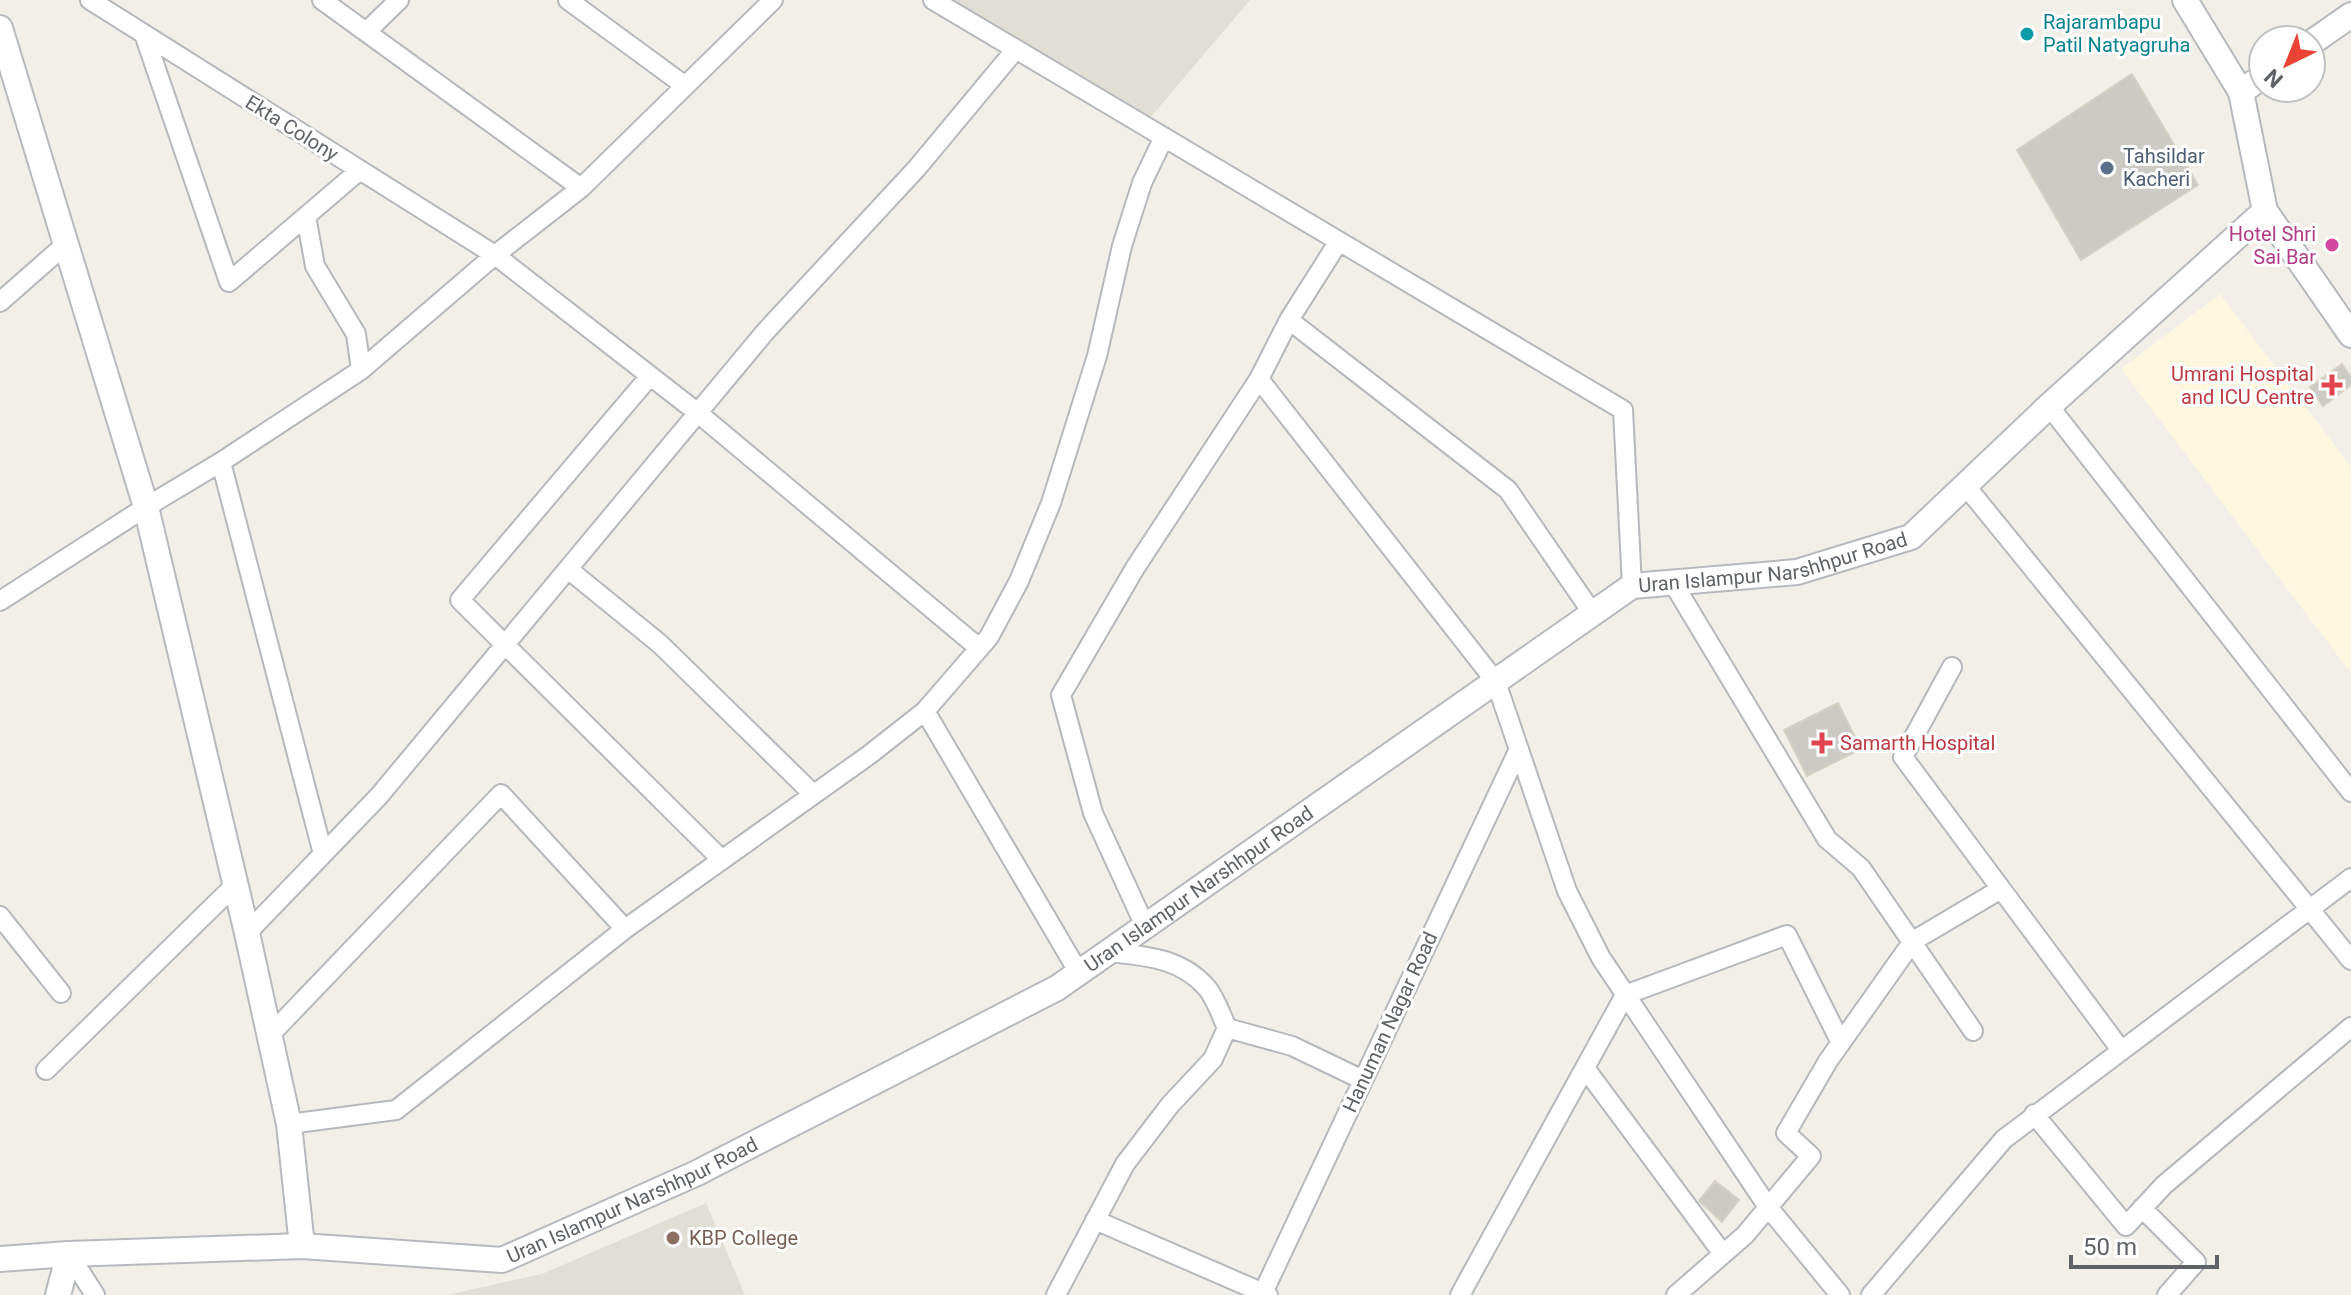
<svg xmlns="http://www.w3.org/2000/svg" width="2351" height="1295" viewBox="0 0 2351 1295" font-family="Roboto,sans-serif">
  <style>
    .commercial { fill: #fef7e0 }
    .education { fill: #e1ded6 }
    .building { fill: #cccac5; stroke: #d6d1c6; stroke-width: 2 }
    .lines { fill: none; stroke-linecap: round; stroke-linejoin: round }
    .street-casing { stroke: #b5b8bc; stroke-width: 22 }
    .secondary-casing { stroke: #b6babf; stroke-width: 28 }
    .street { stroke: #fff; stroke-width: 18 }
    .secondary { stroke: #fff; stroke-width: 24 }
    .culture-dot { fill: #0f9aa8; stroke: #fff; stroke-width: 3 }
    .service-dot { fill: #5c6f8a; stroke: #fff; stroke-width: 3 }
    .hotel-dot { fill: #d1479c; stroke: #fff; stroke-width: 3 }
    .health-dot { fill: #e0444e; stroke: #fff; stroke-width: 3 }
    .education-dot { fill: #8d6e63; stroke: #fff; stroke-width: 3 }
    .labels { text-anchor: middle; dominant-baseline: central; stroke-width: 6; stroke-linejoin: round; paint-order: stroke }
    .culture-label { font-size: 20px; fill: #0d838f; stroke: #fff; text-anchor: start }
    .street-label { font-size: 20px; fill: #5f6368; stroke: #fff }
    .service-label { font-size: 20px; fill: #4e5e75; stroke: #fff; text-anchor: start }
    .hotel-label { font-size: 20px; fill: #b23c85; stroke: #fff; text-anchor: end }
    .health-label { font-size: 20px; fill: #be3a42; stroke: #fff; text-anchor: end }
    .education-label { font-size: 20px; fill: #785e54; stroke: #fff; text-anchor: start }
  </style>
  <rect width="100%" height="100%" fill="#f1efe8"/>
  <path class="commercial" d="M2220 294 2351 467V673L2121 369Z"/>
  <path class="education" d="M944 0H1250L1144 125Z
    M706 1203 745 1295H447L542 1274Z"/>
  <path class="building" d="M2132 74 2198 185 2081 260 2017 150Z
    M2342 364 2351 377V385L2323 406 2310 387Z
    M1838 703 1861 749 1807 776 1784 730Z
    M1715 1181 1739 1200 1722 1222 1699 1201Z"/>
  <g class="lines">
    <g class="street-casing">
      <path id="street" d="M90 0 495 255 698 413 979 648
        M322 0 581 188
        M568 0 684 85
        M933 0 1623 410 1632 586
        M366 32 399 0
        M144 34 229 282 360 170
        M306 216 315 266 356 334 361 370
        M0 302 66 244
        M1289 320 1508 490 1593 614
        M649 377 460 600 721 859
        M1259 379 1496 682 1567 891 1601 958 1768 1207 1840 1295
        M2049 406 2351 792
        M221 462 323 854
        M1965 485 2351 960
        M568 569 660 644 812 793
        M1673 583 1827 839 1861 868 1973 1031
        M0 601 146 507 221 462 361 370 495 255 581 188 773 0
        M1952 667 1903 757 2121 1050
        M0 916 61 993
        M1145 926 1093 813 1061 695 1135 568 1259 379 1289 320 1339 241
        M247 933 379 796 765 332 917 168 1016 49
        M1109 952C1146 956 1181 958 1207 988 1216 999 1221 1015 1227 1028L1292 1046 1363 1080
        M1079 973 925 711 989 637 1019 581 1051 503 1097 356 1122 246 1142 183 1164 137
        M269 1036 501 794 625 929
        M1585 1068 1723 1254
        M46 1070 235 885
        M2034 1114 2126 1226 2164 1185 2351 1027
        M289 1124 396 1110 625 929 869 755 925 711
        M2142 1208 2196 1262 2167 1295
        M1095 1220 1268 1295
        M69 1254 95 1295
        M1056 1295 1125 1164 1170 1105 1213 1059 1227 1028
        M1262 1295 1519 749
        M1460 1295 1625 995 1787 935 1841 1043
        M1676 1295 1745 1235 1811 1156 1786 1133 1828 1061 1913 941 2001 889
        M1871 1295 2004 1139 2351 878"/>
    </g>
    <g class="secondary-casing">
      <g id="secondary">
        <path d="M2185 0 2241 92 2265 211 2351 335"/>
        <path d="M0 28 146 507 247 933 289 1124 302 1246"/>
        <path d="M2311 43 2351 15"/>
        <path d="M2241 92 2263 76"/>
        <path id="s1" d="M0 1259 69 1254 302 1246 502 1260 697 1173 1057 988 1632 586 1797 572 1911 537 2049 406 2265 211"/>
        <path d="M58 1295 69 1254"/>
      </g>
    </g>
    <use href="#street" class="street"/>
    <use href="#secondary" class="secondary"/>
  </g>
  <circle class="culture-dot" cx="2027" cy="34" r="8"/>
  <circle class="service-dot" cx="2107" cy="168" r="8"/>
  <circle class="hotel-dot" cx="2332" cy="245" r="8"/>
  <g class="health-dot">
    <path d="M2328 373h8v8h8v8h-8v8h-8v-8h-8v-8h8z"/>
    <path d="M1818 731h8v8h8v8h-8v8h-8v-8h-8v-8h8z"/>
  </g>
  <circle class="education-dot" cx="673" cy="1238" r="8"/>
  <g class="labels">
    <g class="culture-label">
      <text x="2043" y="22">Rajarambapu<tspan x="2043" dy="23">Patil Natyagruha</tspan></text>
    </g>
    <g class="street-label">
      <text transform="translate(292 128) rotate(32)">Ekta Colony</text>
      <text stroke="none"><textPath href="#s1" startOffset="1966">Uran Islampur Narshhpur Road</textPath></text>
      <text stroke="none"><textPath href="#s1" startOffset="1294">Uran Islampur Narshhpur Road</textPath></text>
      <text transform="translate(1390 1022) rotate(-65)">Hanuman Nagar Road</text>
      <text stroke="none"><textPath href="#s1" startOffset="646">Uran Islampur Narshhpur Road</textPath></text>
    </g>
    <g class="service-label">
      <text x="2123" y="156">Tahsildar<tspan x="2123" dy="23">Kacheri</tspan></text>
    </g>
    <g class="hotel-label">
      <text x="2316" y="234">Hotel Shri<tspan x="2316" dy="23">Sai Bar</tspan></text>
    </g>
    <g class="health-label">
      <text x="2314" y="374">Umrani Hospital<tspan x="2314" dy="23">and ICU Centre</tspan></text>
      <text x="1840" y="743" text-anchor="start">Samarth Hospital</text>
    </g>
    <g class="education-label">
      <text x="689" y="1238">KBP College</text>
    </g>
  </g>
  <g transform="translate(2287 64) rotate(223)"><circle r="38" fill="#ffffff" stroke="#bfc1c3" stroke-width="2"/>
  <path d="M0-6L14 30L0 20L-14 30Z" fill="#ea4335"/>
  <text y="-12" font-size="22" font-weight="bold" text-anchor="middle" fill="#5f6368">N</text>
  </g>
  <path d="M2071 1255v12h146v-12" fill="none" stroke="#5f6368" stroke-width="4"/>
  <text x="2083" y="1255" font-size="24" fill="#5f6368" stroke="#ffffff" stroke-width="6" paint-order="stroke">50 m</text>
</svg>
